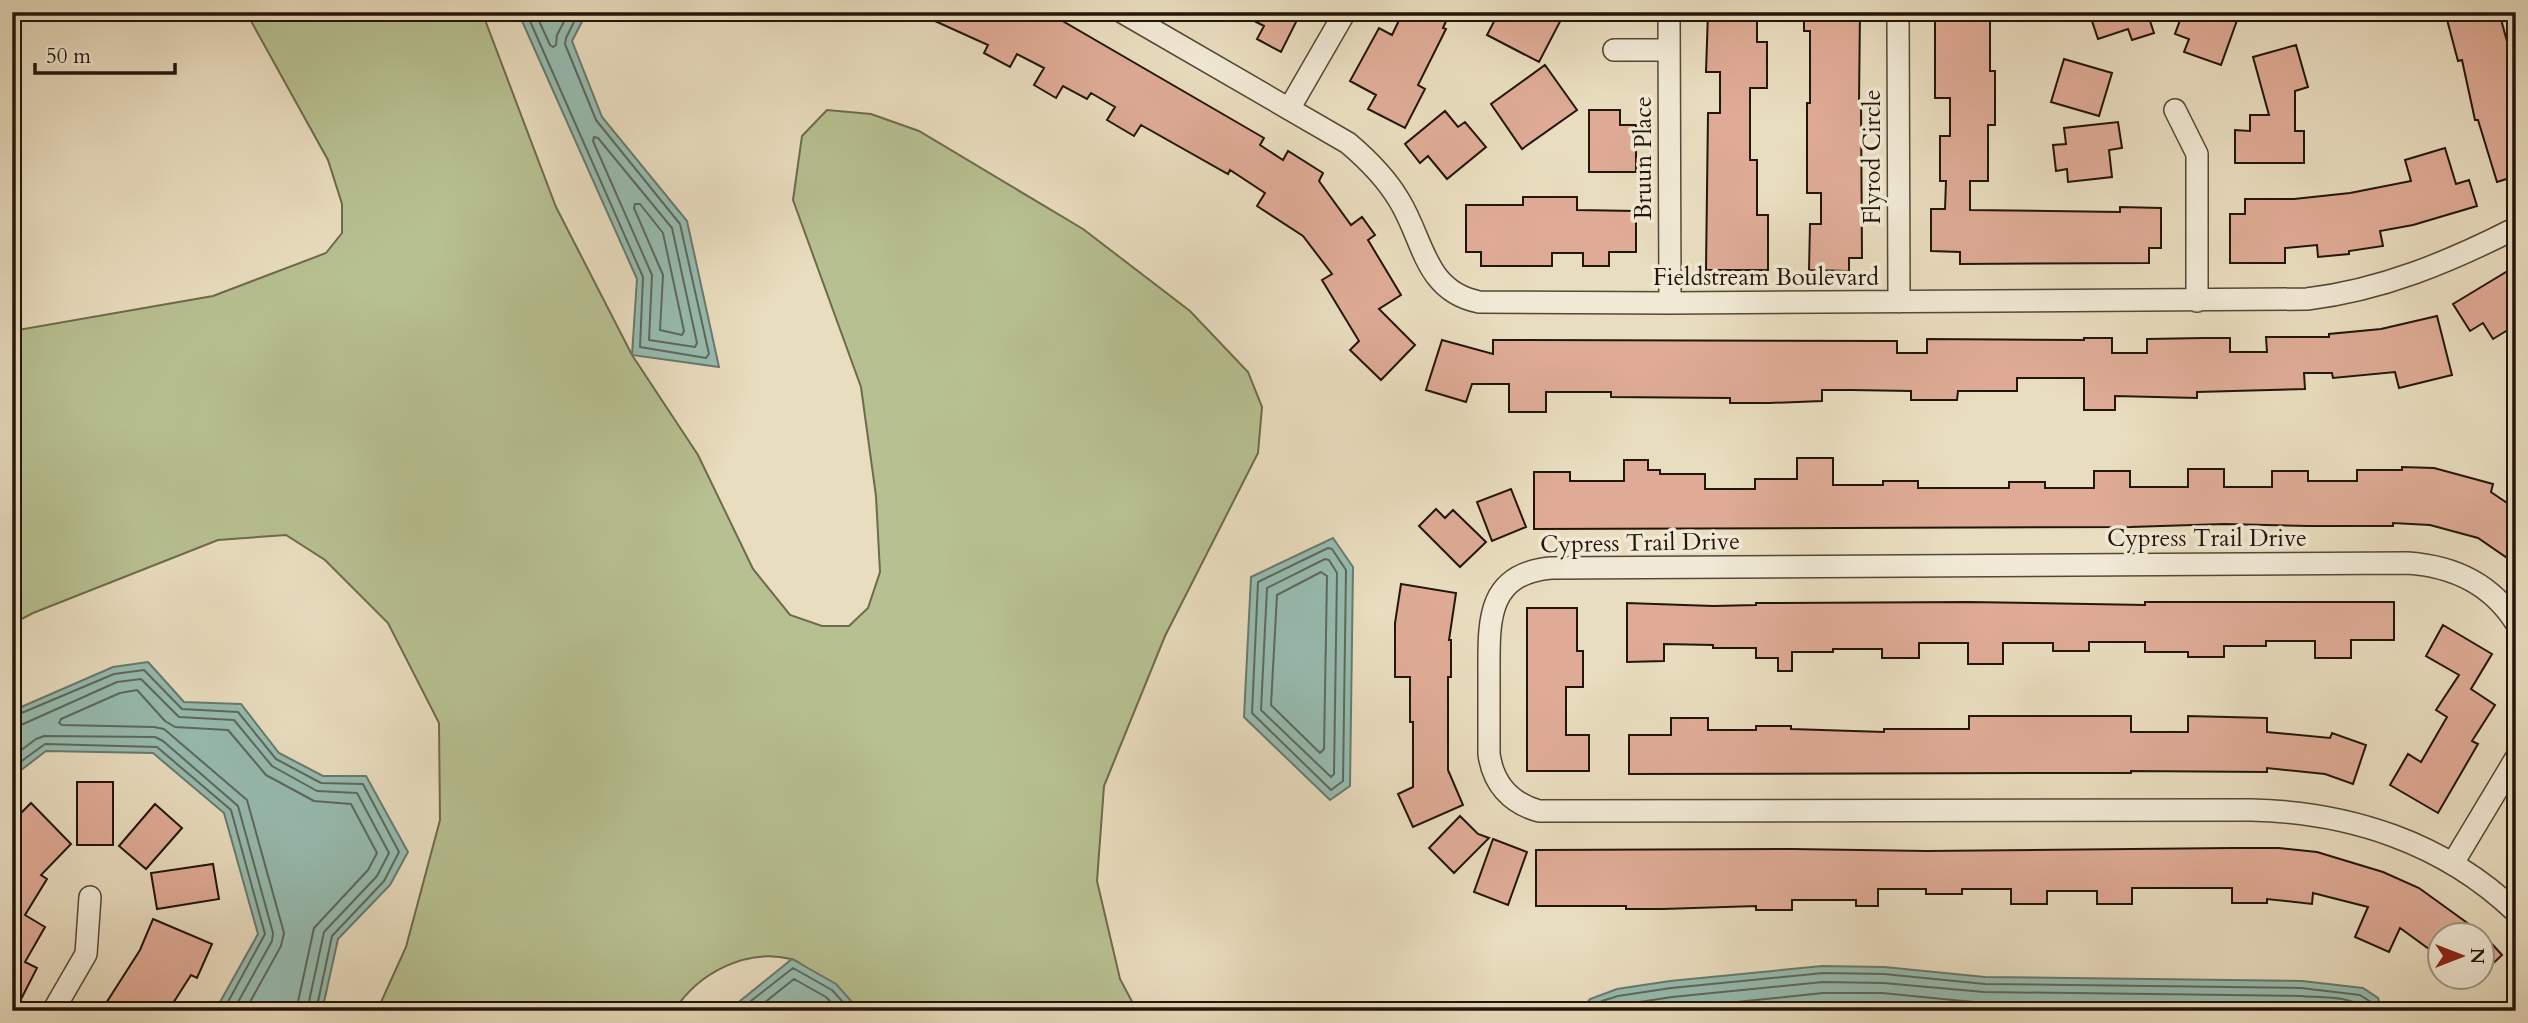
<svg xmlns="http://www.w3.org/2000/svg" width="2528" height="1023" viewBox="0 0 2528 1023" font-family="Cardo,serif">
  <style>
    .green { fill: #b7c091; stroke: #6c6b4c; stroke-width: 2 }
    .water { fill: #97bcb1; stroke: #687a6d; stroke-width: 2 }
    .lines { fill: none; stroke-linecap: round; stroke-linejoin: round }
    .shore { stroke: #5c695c; stroke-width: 2 }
    .building { fill: #dfab96; stroke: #221608; stroke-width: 2 }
    .street-casing { stroke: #544836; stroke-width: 24 }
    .street { stroke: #f1e9d5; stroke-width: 21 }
    .labels { text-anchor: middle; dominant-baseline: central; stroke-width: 7; stroke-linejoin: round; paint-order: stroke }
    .street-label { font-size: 24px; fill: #221608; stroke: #f1e9d5 }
  </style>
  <rect width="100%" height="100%" fill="#e9ddbf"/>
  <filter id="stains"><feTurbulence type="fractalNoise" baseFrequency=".00286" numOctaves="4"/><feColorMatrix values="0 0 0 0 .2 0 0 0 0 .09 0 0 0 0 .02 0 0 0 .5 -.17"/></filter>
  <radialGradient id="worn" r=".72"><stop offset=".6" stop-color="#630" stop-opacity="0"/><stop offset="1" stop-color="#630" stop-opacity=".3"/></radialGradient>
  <path class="green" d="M246 12H482L556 207 632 355 698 455 753 569 790 615 822 626H849L868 608 880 572 876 496 861 387 793 200 802 136 827 110 871 114 919 131 1083 229 1190 311 1248 372 1262 407 1258 453 1165 636 1104 786 1097 881 1120 979 1137 1011H860C840 989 831 982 805 967 801 964 796 960 791 959 746 948 698 973 674 1011H377L406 947 440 820 439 723 388 623 325 560 286 535 218 540 33 613 12 624V331L213 296 326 253 342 233V204L328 160Z"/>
  <path class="water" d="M518 12H587L572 41 602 117 687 221 719 367 632 355 637 279Z
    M1333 538 1353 567 1350 786 1330 800 1244 717 1251 577Z
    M148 662 184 702 241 704 279 753 323 776H366L408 852 390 885 338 939 322 1011H215L258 934 224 813 153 753 46 751 12 777V711L113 667Z
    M792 959 836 984 860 1011H738L740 1001Z
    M1822 966 1884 967 1985 977 2302 981 2363 988 2378 998 2382 1011H1580L1590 999 1617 989 1670 981Z"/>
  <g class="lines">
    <path class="shore" d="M526 12 643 277 640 347 706 358 709 354 680 224 596 120 565 44 566 38 579 12
      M535 12 550 45 553 47 556 45 557 35 569 12
      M594 137 598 138 672 228 697 343 695 347 649 340 652 275 593 141Z
      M635 204H640L663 233 684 331 682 335 660 330 663 275 634 208Z
      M1328 548 1332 549 1346 570 1343 781 1331 790 1252 713 1258 582Z
      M1325 559 1329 560 1337 573 1334 774 1331 777 1261 710 1267 588Z
      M1321 572 1327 576 1324 749 1320 753 1271 705 1277 595Z
      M12 717 114 674 144 670 182 709 238 712 276 759 321 783 363 784 399 852 384 881 332 936 316 1011
      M12 726 21 725 117 682 141 679 179 717 234 720 272 766 317 791 357 793 389 853 377 876 324 932 307 1011
      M12 757 36 739 44 736 155 737 163 741 238 806 273 933 272 941 233 1011
      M12 768 45 744 157 747 231 810 265 934 223 1011
      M245 1011 281 946 284 933 247 800 164 729 154 727 62 725 59 723 61 719 120 693 137 690 165 721 175 727 228 730 266 775 314 801 351 804 377 853 368 870 314 928 296 1011
      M745 1011 747 1004 793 968 832 990 851 1011
      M754 1011 794 979 826 997 839 1011
      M1589 1011 1602 1001 1618 996 1671 988 1823 973 1884 974 1985 984 2301 988 2360 995 2371 1002 2375 1011
      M1602 1011 1620 1005 1672 997 1823 982 1883 983 1984 992 2301 996C2319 998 2355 995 2366 1011
      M1650 1011 1823 993H1882L1984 1003 2300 1007 2343 1011"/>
  </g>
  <path class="building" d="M915 12H1047L1264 138 1260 145 1283 160 1288 151 1323 173 1319 181 1351 225 1362 217 1375 235 1368 240 1401 295 1379 309 1415 345 1381 380 1350 350 1359 341 1322 280 1332 274 1303 236 1257 206 1265 193 1230 170 1228 174 1141 125 1134 136 1107 120 1115 107 1091 93 1087 99 1063 86 1056 98 1034 85 1044 68 1017 54 1010 67 984 53 988 45Z
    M1237 12H1301L1281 52 1257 39 1264 26Z
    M1403 12H1450L1443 28 1446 29 1418 85 1425 89 1405 128 1368 109 1376 95 1350 81 1379 28 1392 35Z
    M1499 12H1565L1539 62 1487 35Z
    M1708 12H1757V42H1767V88H1750V160H1757V215H1768V270H1706L1708 113H1720V72H1706Z
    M1804 12H1860L1859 103H1861L1862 258H1849V271L1809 270 1810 224H1821V193H1807V103H1810V31H1804Z
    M2089 12H2147L2154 33 2132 40 2128 29 2098 39Z
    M2183 12H2240L2221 65 2184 52 2189 39 2175 34Z
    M2445 12H2499L2511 56 2516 55V176L2497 182 2478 120H2475L2462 60 2458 61Z
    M1935 14H1990V71H1995V125H1988V181H1970V210L2120 212V207L2161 208V248H2149V263L1960 264V252L1931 251V209H1945L1946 181H1940V136H1950V98H1935Z
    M2296 45 2308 87 2295 91V131H2304V163H2235V130L2250 131V115H2269L2253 57Z
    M2064 59 2112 73 2099 116 2051 102Z
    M1545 65 1577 110 1522 149 1491 104Z
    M1589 110H1620V125H1636V172H1589Z
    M1445 111 1458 127 1465 122 1486 147 1447 179 1428 156 1420 163 1405 144Z
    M2118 122 2122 148 2109 150 2112 177 2068 182 2067 169 2056 171 2053 145 2066 144 2064 128Z
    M2445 148 2456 184 2469 180 2477 206 2413 225 2380 231 2383 246 2349 251V254L2318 257 2317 245 2285 248V263H2230V214H2245V199H2294L2350 193 2411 181 2405 160Z
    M1523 197H1577V210L1636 211V252H1609V266H1583V253H1552V266H1481V252H1466V205H1523Z
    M2516 266V325L2493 339 2483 323 2470 331 2453 304Z
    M2437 316 2452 375 2399 388 2395 372 2333 378 2332 373H2304L2305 389 2197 392V398L2115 396V410H2084V378H2017V391H1958L1957 400H1911V391L1852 390H1822V401L1769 403H1730V398L1611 397V392H1546V412H1509V384H1472L1466 402 1426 390 1442 340 1493 354V340L1897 341V353H1927V339L2084 340V338H2112V353H2147V339L2204 338H2230V352H2267L2266 337H2329V334L2381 329Z
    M1797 458H1833V485H1883V481H1918V488H2009V482H2045V488H2094V471H2130V487H2188V469H2224V487H2272V471H2308V481H2357V470H2402V467L2434 468 2493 484 2491 492 2516 509V564L2478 538 2430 525 2393 523V526H2308L2224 524 2130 527 1534 529V472H1570V481H1624V460H1648V470H1660V474H1705V489H1755V479H1797Z
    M1511 489 1526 527 1492 541 1477 502Z
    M1436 509 1445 518 1453 510 1486 542 1460 567 1419 526Z
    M1401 584 1456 593 1449 640H1451V677H1448V770L1463 805 1413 827 1398 794 1413 787V722H1410V677H1395V623Z
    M1968 602 2145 605V602H2394V640H2351V658H2315V641H2266V646H2224V657H2188V652H2145V642H2089V651H2053V643H2003V664H1968V643H1919V658H1882V649H1833V652H1792V671H1778V658H1756V648H1713V645L1664 644V661L1627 662V603L1713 606 1756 605V603Z
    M1527 608H1577V651H1583V687H1566V735H1589V771H1527Z
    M2443 625 2492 654 2471 689 2495 705 2472 741 2478 744 2438 813 2390 785 2408 754 2421 762 2447 717 2436 710 2459 675 2426 656Z
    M1969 716H2131V732H2188V716L2267 718V732L2330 738 2332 733 2366 745 2353 784 2325 774 2267 768V772L2131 771V773H2089L1629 774V735H1671V718H1708V730H1756V726H1791V729L1884 732V729H1969Z
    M77 782H113V845H77Z
    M31 803 71 844 41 875 47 879 25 915 45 927 25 962 37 968 15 1011H12V822Z
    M155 804 182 828 146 869 119 846Z
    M1460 816 1478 834 1489 838 1454 873 1429 848Z
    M1493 839 1527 852 1508 905 1474 892Z
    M2232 848H2279L2317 852 2383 872 2419 888 2484 935 2502 955 2482 974V935H2440V957L2400 928 2389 952 2355 937 2368 907 2313 893 2312 904 2267 899V903H2232V888H2132V904H2097V891H2047V904H2011V889H1962V894H1926V889H1878V906H1856V900H1792V910H1756V906L1663 909H1626V906H1536V850L1792 849 1927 851Z
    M213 864 219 899 157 909 151 873Z
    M153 919 212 944 197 978 191 975 168 1011H101L140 950Z"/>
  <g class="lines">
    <g class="street-casing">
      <path id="street" d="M1122 12 1348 143C1368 160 1386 178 1399 200 1424 240 1424 291 1479 302L1670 303 2307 299C2382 290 2449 262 2516 228
        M1669 12 1670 303
        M1898 12 1899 302
        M1614 50H1669
        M1289 109 1345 12
        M2175 110 2197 154V301
        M2516 623C2491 583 2453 566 2407 563L1551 568C1486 574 1489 622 1489 673 1489 700 1489 727 1489 754 1493 783 1510 803 1539 811L2251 810C2350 812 2444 843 2516 912
        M2453 863 2516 758
        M53 1011 86 954 90 897"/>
    </g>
    <use href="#street" class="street"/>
  </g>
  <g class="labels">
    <g class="street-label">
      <text transform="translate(1872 157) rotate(-90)">Flyrod Circle</text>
      <text transform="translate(1643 158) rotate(-90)">Bruun Place</text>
      <text x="1766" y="277">Fieldstream Boulevard</text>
      <text x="2207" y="538">Cypress Trail Drive</text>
      <text transform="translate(1640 543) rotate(-1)">Cypress Trail Drive</text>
    </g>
  </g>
  <rect width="2528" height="1023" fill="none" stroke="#e9ddbf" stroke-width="42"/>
  <rect x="14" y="14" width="2500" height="995" fill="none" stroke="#221608" stroke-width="3.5"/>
  <rect x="21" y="21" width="2486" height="981" fill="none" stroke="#221608" stroke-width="2"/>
  <g transform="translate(2461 956) rotate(90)"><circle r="33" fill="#f1e9d5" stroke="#9e9583" stroke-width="2"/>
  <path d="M0-5L12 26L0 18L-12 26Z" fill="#8f2418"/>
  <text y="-10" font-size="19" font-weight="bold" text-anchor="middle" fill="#221608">N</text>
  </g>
  <path d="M35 63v10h140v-10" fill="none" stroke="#221608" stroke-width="3.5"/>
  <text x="46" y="63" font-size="21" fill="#221608" stroke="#f1e9d5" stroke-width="5" paint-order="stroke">50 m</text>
  <rect width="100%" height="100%" filter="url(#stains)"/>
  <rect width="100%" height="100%" fill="url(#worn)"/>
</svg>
